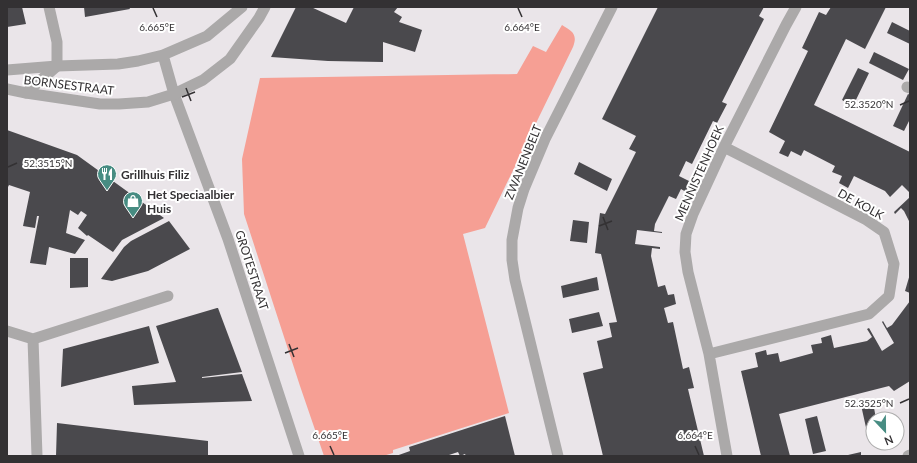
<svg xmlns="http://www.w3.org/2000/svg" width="917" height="463" viewBox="0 0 917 463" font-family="Lato,sans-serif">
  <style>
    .green { fill: #f69f94 }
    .building { fill: #4a494d }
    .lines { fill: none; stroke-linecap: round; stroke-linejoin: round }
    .service { stroke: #aba9a9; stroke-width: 11 }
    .minor { stroke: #aba9a9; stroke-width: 11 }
    .tertiary { stroke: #aba9a9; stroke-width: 11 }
    .ticks { fill: none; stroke: #333133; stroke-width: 1.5 }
    .labels { text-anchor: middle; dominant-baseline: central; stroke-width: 4; stroke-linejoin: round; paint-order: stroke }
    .street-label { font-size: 12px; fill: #333133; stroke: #fff }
    .poi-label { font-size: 12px; font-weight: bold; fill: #333133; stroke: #fff; text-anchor: start }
    .ticks-label { font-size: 10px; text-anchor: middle; fill: #333133; stroke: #fff; stroke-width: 4; stroke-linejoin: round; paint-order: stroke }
  </style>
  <rect width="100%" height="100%" fill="#eae5e9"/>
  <path class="green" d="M562 25C572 31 578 34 573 47L485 228 463 234 509 413 393 450V453L383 456H324L300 386 244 214 242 159 260 78 517 74 533 46 546 52Z"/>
  <path class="building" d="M7 7H22L26 24 7 27Z
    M84 7H129L130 9 85 17Z
    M296 7H311L346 23 354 7H398L394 12 402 17 399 22 422 30 415 52 383 42V62L328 61 271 57Z
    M658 7H764L759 16 764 19 722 102 727 104 717 123 713 121 692 164 686 161 679 176 691 182 686 192 681 189 676 199 669 196 655 224 654 231 662 232V233L637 230 635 244 660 247V249L652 248 651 256 658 287 665 285 668 295 674 294 676 304 664 308 668 323 673 322 683 369 689 367 694 388 688 389 704 456H603L583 373 603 368 597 341 612 337 609 323 617 322 601 254 595 253 600 213 605 214 636 152 629 149 636 136 602 119Z
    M831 7H886L865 49 846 39 814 105 910 152V193L902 185 890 197 885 191 854 176 848 188 839 183 842 176 832 172 835 166 804 150 801 156 791 151 788 157 779 153 785 141 769 132 808 51 802 48 819 12 826 15Z
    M892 22 910 31V44L887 33Z
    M874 52 909 69 903 80 869 63Z
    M858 68 869 73 853 106 842 100Z
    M908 94 910 95V119L904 131 893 126Z
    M7 130 77 155 164 218 122 240 113 252 88 235 87 236 78 228 87 215 81 211 78 215 70 210 66 233 85 240 75 254 49 247 46 265 30 263 39 216H37L35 228 23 226 30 192 9 185 7 189Z
    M579 162 612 179 607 191 574 174Z
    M910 197V223L904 211 901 208 895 214 894 212Z
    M573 220 589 222 587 243 570 241Z
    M169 221 190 249 148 271 112 281 101 279 124 247 131 241Z
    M70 258H88V287L70 288Z
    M910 274V293L905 291Z
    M597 277 599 290 563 298 561 286Z
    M910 301V381L894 391 889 386 779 414 790 456H761L741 371 758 367 755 353 766 350 767 355 778 353 780 362 813 353 811 345 822 343 821 338 831 335 834 348 867 341 872 337 867 329 869 328 882 351 894 343 882 322 883 321 887 328 892 325Z
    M217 308H218L242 372 202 377V378L242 374 252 401 134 405 132 386 176 382 156 326Z
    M599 312 603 326 572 333 569 319Z
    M149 326 159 363 61 387 63 349Z
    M873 402 876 419H873V440L869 441 861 405Z
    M505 416 515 456H466L465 454 460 456 458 452 446 456H396L410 451 409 447Z
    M817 416 826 451 813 454 805 419Z
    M57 423 208 441V456H56Z
    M861 452V456H848V455Z"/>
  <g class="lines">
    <path class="service" d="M7 331 33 339 37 456
      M33 339 168 296"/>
    <path class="minor" d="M907 87 910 88
      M26 93 57 66V42L49 7
      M174 94 228 239 299 456
      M709 354 869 314 889 296 894 264 884 232 865 219 724 147
      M558 456 515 280 512 260V240L518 208 524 189 545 139 612 7
      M727 456 709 354 688 272 685 252 686 234 693 214 724 147 786 25 796 7
      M908 456 910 455"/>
    <path class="tertiary" d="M163 55 174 94
      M7 70 57 66 118 64 138 61 163 55 207 36 242 7
      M7 89 26 93 100 104H119L148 102 174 94 203 80 230 59 259 18 265 7"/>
  </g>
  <path class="ticks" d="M153 8 157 17M518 8 522 17M186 88 191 101M182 97 195 92M900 105 909 101M8 167 17 163M603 217 608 230M599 226 612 221M289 344 294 357M285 353 298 348M900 403 909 399M330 446 334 455M695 446 699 455"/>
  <defs>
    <g id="restaurant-pin" transform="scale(1)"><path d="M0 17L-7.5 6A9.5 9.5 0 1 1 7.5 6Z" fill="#478c82" stroke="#fff"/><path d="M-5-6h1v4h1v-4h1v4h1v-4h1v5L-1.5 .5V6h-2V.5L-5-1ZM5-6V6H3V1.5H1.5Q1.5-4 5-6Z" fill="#fff"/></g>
    <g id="shop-pin" transform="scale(1)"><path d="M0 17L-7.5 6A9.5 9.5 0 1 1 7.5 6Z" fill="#478c82" stroke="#fff"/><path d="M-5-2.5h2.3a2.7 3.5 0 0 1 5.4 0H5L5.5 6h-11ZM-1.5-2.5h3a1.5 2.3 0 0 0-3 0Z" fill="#fff"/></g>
  </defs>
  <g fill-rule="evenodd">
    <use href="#restaurant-pin" x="107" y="174"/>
    <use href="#shop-pin" x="133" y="201"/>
  </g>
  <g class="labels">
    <g class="street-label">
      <text transform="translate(69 85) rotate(7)">BORNSESTRAAT</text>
      <text transform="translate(523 162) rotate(-68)">ZWANENBELT</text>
      <text transform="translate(699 173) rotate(-66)">MENNISTENHOEK</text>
      <text transform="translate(861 204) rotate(29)">DE KOLK</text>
      <text transform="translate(252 270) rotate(72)">GROTESTRAAT</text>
    </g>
    <g class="poi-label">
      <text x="121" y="174">Grillhuis Filiz</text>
      <text x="147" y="194">Het Speciaalbier<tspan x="147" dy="14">Huis</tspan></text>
    </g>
  </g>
  <g class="ticks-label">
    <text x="157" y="31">6.665°E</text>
    <text x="522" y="31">6.664°E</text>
    <text x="869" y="108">52.3520°N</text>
    <text x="48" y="167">52.3515°N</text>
    <text x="869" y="407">52.3525°N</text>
    <text x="330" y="439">6.665°E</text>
    <text x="695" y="439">6.664°E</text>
  </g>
  <rect width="917" height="463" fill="none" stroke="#333133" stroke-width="16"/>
  <g transform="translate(885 431) rotate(158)"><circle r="19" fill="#ffffff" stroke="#adadad"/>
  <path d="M0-3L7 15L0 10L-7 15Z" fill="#478c82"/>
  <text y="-6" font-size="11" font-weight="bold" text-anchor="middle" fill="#333133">N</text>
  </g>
</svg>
